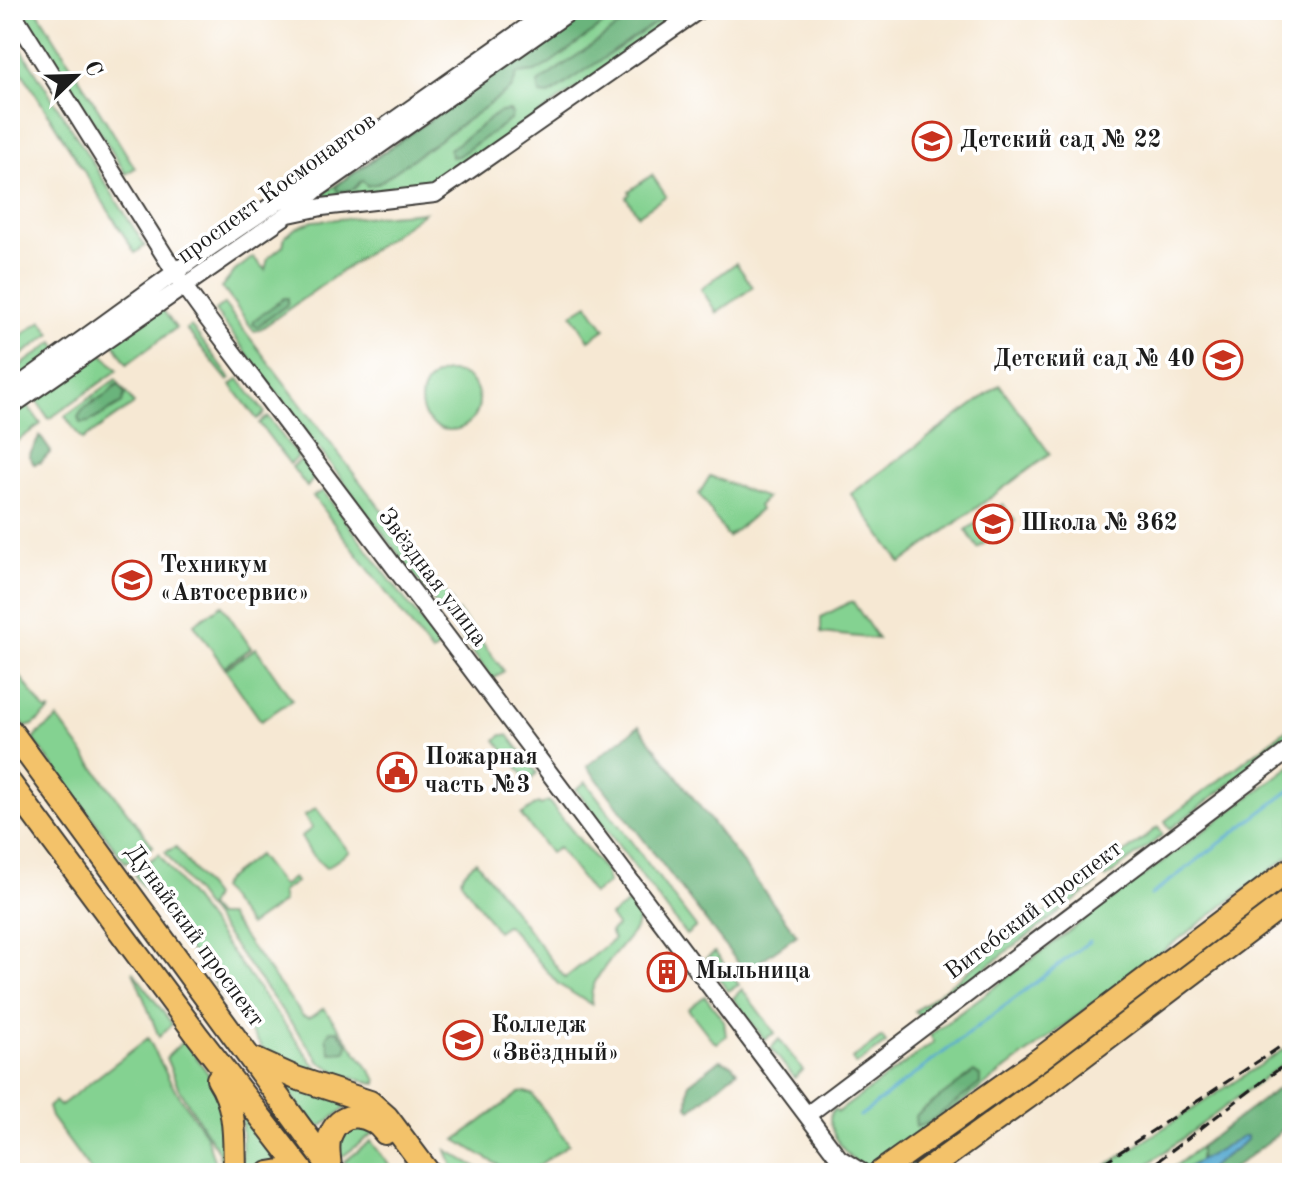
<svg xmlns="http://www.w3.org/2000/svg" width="1302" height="1183" viewBox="0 0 1302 1183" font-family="'Old Standard TT',serif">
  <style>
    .green { fill: #84d291; stroke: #507756; stroke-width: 2; fill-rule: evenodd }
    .forest { fill: #6bb47b; stroke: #44684c; stroke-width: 2 }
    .water { fill: #54a9d0; stroke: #386276; stroke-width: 2 }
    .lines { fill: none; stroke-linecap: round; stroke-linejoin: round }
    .stream { stroke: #54a9d0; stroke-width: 3 }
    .minor-casing { stroke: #3d3b37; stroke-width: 20 }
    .major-casing { stroke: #3d3b37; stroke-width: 26 }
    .minor { stroke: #fff; stroke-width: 16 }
    .major { stroke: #f3c26a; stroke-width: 22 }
    .rail { stroke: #1c1c1c; stroke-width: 3; stroke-dasharray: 12 6; stroke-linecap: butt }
    .labels { text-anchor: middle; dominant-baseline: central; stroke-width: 7; stroke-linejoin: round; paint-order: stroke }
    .poi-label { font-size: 24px; font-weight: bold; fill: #1c1c1c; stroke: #fff; text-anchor: start }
    .street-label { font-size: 24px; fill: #1c1c1c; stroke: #fff }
  </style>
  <rect width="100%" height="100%" fill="#fff"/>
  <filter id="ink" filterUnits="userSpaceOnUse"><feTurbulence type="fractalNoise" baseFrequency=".0125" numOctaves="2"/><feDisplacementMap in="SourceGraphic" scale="16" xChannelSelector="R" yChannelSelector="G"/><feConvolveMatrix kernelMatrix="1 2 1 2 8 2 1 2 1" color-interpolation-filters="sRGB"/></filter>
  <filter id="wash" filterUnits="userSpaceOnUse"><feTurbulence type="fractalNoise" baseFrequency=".006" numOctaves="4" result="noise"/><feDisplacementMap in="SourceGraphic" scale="32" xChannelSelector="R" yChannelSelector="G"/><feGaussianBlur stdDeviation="1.8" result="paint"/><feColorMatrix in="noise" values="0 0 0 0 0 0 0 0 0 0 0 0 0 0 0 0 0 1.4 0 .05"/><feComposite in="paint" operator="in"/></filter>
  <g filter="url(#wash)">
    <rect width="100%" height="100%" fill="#f6e8d3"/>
    <path class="green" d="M23 10H37L135 168 126 174Z
      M583 10H687L435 188 320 200 319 197Z
      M10 31 145 246 135 253 10 53Z
      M652 175 666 196 638 215 626 197 630 194 629 191Z
      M425 212 259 330 254 331 222 287 235 271 253 257 265 270 268 258 283 246 285 236 296 228 313 221Z
      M736 263 753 287 717 313 701 289Z
      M224 304 453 603 442 612 215 311Z
      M588 304 605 329 589 340 572 314Z
      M162 309 176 328 127 364 113 342Z
      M42 321 51 334 10 363V343Z
      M191 326 231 379 228 381 186 329Z
      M54 342 59 351 10 384V373Z
      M100 351 118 370 49 419 35 398Z
      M421 401a29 29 0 1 1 58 0a29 29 0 1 1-58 0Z
      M116 379 134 404 82 440 65 416ZM115 385 122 403 95 419 93 401 105 397Z
      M239 379 265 413 257 419 231 385Z
      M1000 385 1050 454 901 563 851 494Z
      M26 403 41 424 10 446V414Z
      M268 417 298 457 290 464 259 423Z
      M301 460 314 478 307 487 292 467Z
      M710 476 766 498 758 506 760 510 728 537 699 494Z
      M323 491 440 646 432 653 313 496Z
      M1003 504 1015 521 978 548 966 530Z
      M850 602H853L878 639 821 633V617Z
      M222 605 251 648 224 667 194 624Z
      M458 611 504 671 493 679 447 619Z
      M256 648 292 700 261 721 225 669Z
      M10 663 46 711 51 710 33 725 25 727 10 707Z
      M58 719 153 846 133 860 125 862 34 740 39 733Z
      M1287 729 1292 737 1170 829 1165 821Z
      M502 735H508L537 773 529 782 496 740Z
      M1292 765V854L937 1121 875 1164C869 1166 863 1167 857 1163 844 1153 821 1123 834 1109L838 1112 934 1042 930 1035Z
      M586 782 696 927 686 935 576 789Z
      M548 801 605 871 608 883 593 894 558 848 550 853 521 815 538 803 541 805Z
      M316 808 349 852 326 868 311 854 301 837 312 828 304 816Z
      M1158 827 1163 835 1106 878 1101 872Z
      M176 847 213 896 208 907 216 916H228L303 1016 309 1018 324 1008 377 1080V1084L345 1076 320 1062 165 852Z
      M159 854 313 1063C341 1090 372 1082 400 1114L396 1117 290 1070 266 1053 135 876 139 868Z
      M258 855 282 886 293 878 296 882 281 892 283 902 249 926 220 888 225 880Z
      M476 861 565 978 614 939 610 932 617 926 610 916 630 902 634 903 639 914 637 926C624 947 584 980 592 1005L558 984 510 928 506 925 497 931 461 881 462 875Z
      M1092 878 1097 884 920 1017 915 1011Z
      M1292 879V887L1023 1090 907 1173H895Z
      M715 952 739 985 728 991 705 959Z
      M133 971 172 1024 159 1037Z
      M742 989 775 1033 764 1039 733 998Z
      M705 996 724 1021 726 1036 717 1043 713 1041 688 1009Z
      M882 1037 886 1043 856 1065 852 1059Z
      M148 1038 171 1083 206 1135 218 1173H92L51 1117 48 1107 55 1101 60 1106Z
      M779 1039 803 1070 794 1078 771 1048Z
      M184 1040 222 1093 224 1173 218 1151 178 1087 166 1058Z
      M1292 1044V1057L1136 1173H1095Z
      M287 1086 347 1102V1107L322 1126 316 1127 286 1089Z
      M525 1092 532 1094 569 1144 529 1172H510L456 1140 519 1093Z
      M245 1117 248 1118 276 1155C273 1168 254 1173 242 1173V1119Z
      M347 1125 376 1131 338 1160 334 1152Z
      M371 1141 395 1173H352L344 1162Z
      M1200 1147V1161L1178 1173H1166Z
      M447 1150 487 1173H455Z"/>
    <path class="forest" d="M587 10H623L549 64 535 72 517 74 512 88 379 183 367 186 362 180 354 189 338 192 336 187 339 184Z
      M642 10H675L549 95 540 94 538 83Z
      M506 111H510L512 114 510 120 458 156 451 157 450 149 498 113Z
      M284 298H288V304L257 327 253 324 254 320Z
      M118 384 125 393 122 403 89 422 80 423 78 417C87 401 96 404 107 394 111 391 114 387 118 384Z
      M40 436 51 452 41 462 34 464 29 456Z
      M639 726 797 935 745 972 587 766Z
      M337 1030 348 1044 346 1052 331 1053 326 1038 330 1031Z
      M720 1060 731 1064 737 1071 691 1110 688 1107 689 1084Z
      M974 1072 980 1076V1084L928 1123 916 1127 915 1116Z
      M1292 1078V1119L1277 1135 1227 1173H1203L1243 1143 1200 1161V1147Z"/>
    <path class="water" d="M1243 1136H1247V1140L1203 1173H1178Z"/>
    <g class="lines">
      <path class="stream" d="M1151 895 1292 789
        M860 1116 1090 941"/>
    </g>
  </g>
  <g filter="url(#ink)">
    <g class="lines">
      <g class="minor-casing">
        <path id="minor" d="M11 10 183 285 204 314 839 1158 863 1173
          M289 214 322 207 435 194 699 10
          M10 392 203 252 311 179 551 10
          M10 407 288 214 316 190 572 10
          M807 1115 1292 748"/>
      </g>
      <g class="major-casing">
        <path id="major" d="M10 730 334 1173
          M10 783 197 1035 304 1173
          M254 1059 296 1078 370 1102 387 1117 429 1173
          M218 1079C237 1108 234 1139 235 1173
          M330 1167C329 1156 326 1144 331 1134 342 1108 371 1114 385 1133
          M269 1173 281 1171 294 1173
          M879 1173 1041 1058 1292 868
          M923 1173 1053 1079 1292 898"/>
      </g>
      <use href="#minor" class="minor"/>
      <use href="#major" class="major"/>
      <path class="rail" d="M1088 1173 1292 1039
        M1142 1173 1292 1059"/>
    </g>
  </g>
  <defs>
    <g id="school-ring" transform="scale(2)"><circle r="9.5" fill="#fff" stroke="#c8321e" stroke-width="1.5"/><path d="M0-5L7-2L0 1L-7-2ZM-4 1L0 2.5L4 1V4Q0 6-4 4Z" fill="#c8321e"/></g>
    <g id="university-ring" transform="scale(2)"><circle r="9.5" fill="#fff" stroke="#c8321e" stroke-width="1.5"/><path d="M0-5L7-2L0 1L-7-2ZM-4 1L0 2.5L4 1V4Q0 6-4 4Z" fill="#c8321e"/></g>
    <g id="civic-ring" transform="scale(2)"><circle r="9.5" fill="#fff" stroke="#c8321e" stroke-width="1.5"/><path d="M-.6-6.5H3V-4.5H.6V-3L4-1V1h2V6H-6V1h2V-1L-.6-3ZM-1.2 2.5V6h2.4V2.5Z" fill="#c8321e"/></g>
    <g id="building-ring" transform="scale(2)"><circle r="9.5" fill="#fff" stroke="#c8321e" stroke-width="1.5"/><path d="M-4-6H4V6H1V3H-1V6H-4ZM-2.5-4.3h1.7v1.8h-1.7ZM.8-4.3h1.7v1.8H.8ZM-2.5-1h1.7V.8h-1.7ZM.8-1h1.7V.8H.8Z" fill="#c8321e"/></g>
  </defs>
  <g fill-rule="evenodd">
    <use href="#school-ring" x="932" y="141"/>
    <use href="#school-ring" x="1223" y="360"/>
    <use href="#school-ring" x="993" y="524"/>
    <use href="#university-ring" x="132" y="580"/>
    <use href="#civic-ring" x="397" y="772"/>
    <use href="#building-ring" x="667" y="972"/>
    <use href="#university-ring" x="463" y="1040"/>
  </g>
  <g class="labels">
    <g class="poi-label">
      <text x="960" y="141">Детский сад № 22</text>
      <text x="1195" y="360" text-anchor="end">Детский сад № 40</text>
      <text x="1021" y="524">Школа № 362</text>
      <text x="160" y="566">Техникум<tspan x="160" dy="28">«Автосервис»</tspan></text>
      <text x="425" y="758">Пожарная<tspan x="425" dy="28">часть №3</tspan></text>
      <text x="695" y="972">Мыльница</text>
      <text x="491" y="1026">Колледж<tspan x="491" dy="28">«Звёздный»</tspan></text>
    </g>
    <g class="street-label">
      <text transform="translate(277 189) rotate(-36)">проспект Космонавтов</text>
      <text transform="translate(432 578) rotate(53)">Звёздная улица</text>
      <text transform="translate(1034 911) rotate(-37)">Витебский проспект</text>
      <text transform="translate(194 936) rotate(54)">Дунайский проспект</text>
    </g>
  </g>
  <rect width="1302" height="1183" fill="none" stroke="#fff" stroke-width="40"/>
  <g transform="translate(76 76) rotate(67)" stroke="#ffffff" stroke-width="6" paint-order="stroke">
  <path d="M0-6L14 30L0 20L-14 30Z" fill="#1c1c1c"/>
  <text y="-12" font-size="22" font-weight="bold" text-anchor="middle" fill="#1c1c1c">С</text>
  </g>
</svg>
